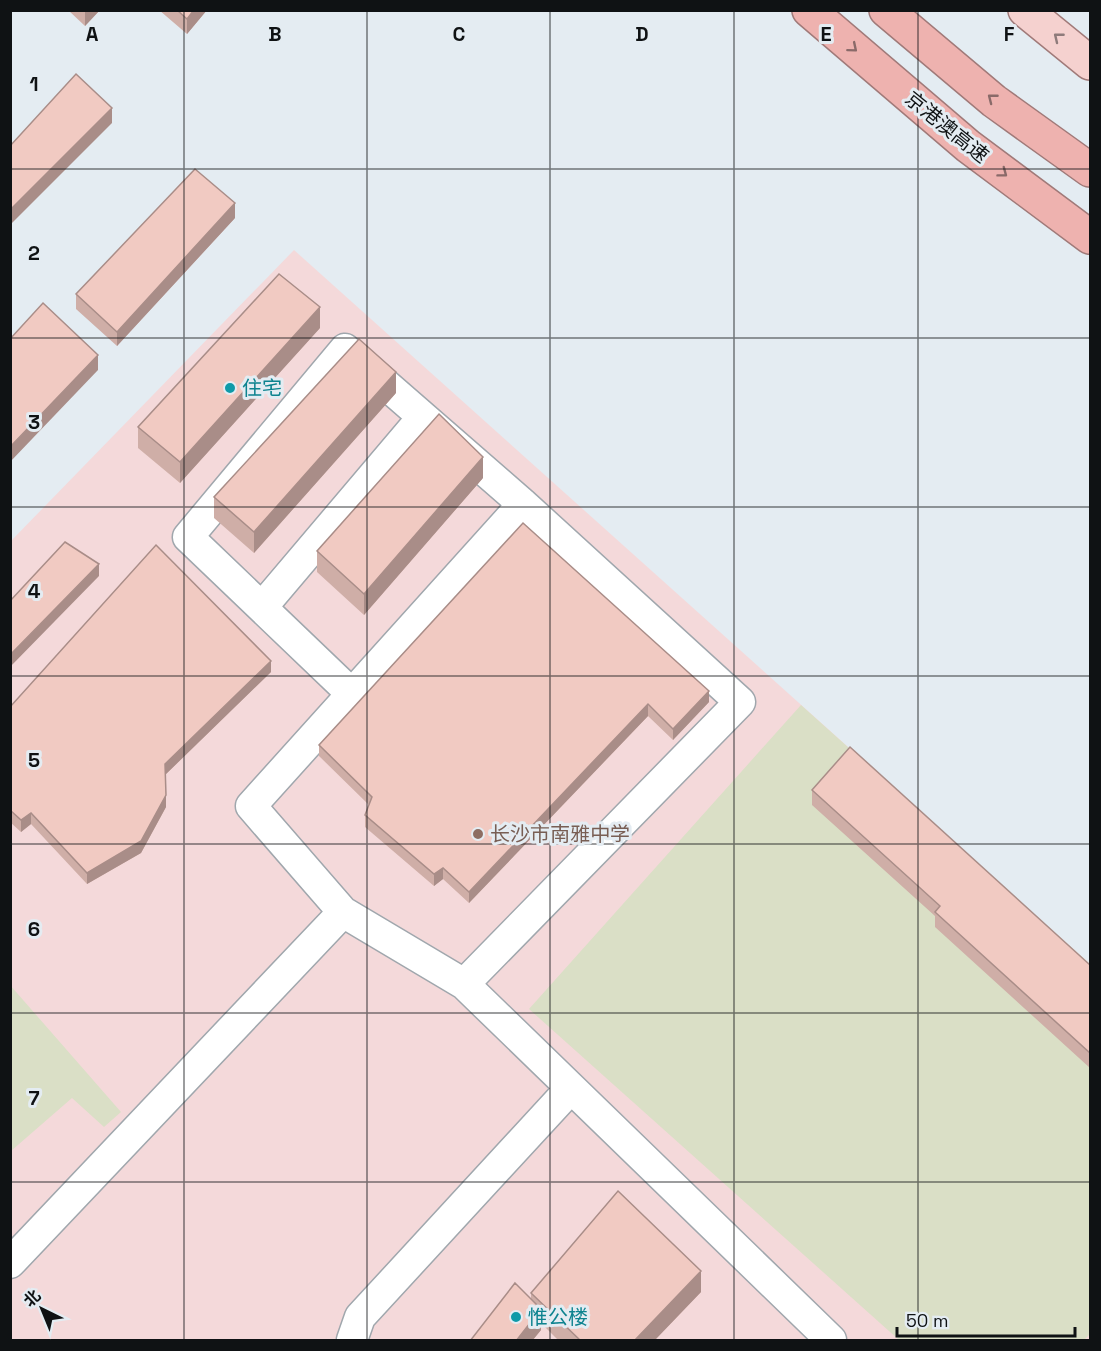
<svg xmlns="http://www.w3.org/2000/svg" width="1101" height="1351" viewBox="0 0 1101 1351" font-family="'Space Grotesk','Noto Sans SC',sans-serif">
  <style>
    .education { fill: #f4d9da }
    .green { fill: #dadfc6 }
    .lines { fill: none; stroke-linecap: round; stroke-linejoin: round }
    .minor-casing { stroke: #a0a7ad; stroke-width: 33 }
    .major-casing { stroke: #a07a79; stroke-width: 36 }
    .highway-casing { stroke: #a07a79; stroke-width: 36 }
    .minor { stroke: #fff; stroke-width: 30 }
    .major { stroke: #f5d1cf; stroke-width: 33 }
    .highway { stroke: #eeb2af; stroke-width: 33 }
    .wall { fill: #cfaea7 }
    .shaded-wall { fill: #a98d88 }
    .building { fill: #f1cac2; stroke: #a98d88; stroke-width: 1.5 }
    .oneway { stroke: #8e7b7b }
    .oneway2 { stroke: #8a6a69 }
    .grid { fill: none; stroke: #0f1214; stroke-width: 1.5; stroke-opacity: 0.55 }
    .culture-dot { fill: #0f9aa8; stroke: #e4ecf2; stroke-width: 2 }
    .education-dot { fill: #8d6e63; stroke: #e4ecf2; stroke-width: 2 }
    .labels { text-anchor: middle; dominant-baseline: central; stroke-width: 6; stroke-linejoin: round; paint-order: stroke }
    .street-label { font-size: 20px; fill: #0f1214; stroke: #e4ecf2 }
    .culture-label { font-size: 20px; fill: #0d838f; stroke: #e4ecf2; text-anchor: start }
    .education-label { font-size: 20px; fill: #785e54; stroke: #e4ecf2; text-anchor: start }
    .grid-label { font-size: 20px; text-anchor: middle; font-weight: bold; fill: #0f1214; stroke: #e4ecf2; stroke-width: 6; stroke-linejoin: round; paint-order: stroke }
  </style>
  <rect width="100%" height="100%" fill="#e4ecf2"/>
  <path class="education" d="M294 250 1090 964V1340H11L10 542Z"/>
  <path class="green" d="M801 705 1090 964V1334L1084 1340H899L529 1009Z
    M10 985 121 1112 104 1127 72 1098 11 1151Z"/>
  <g class="lines">
    <g class="minor-casing">
      <path id="minor" d="M523 504 740 702 464 984 343 912 251 806Z
        M262 607 423 417
        M352 694 188 537 345 349 523 504
        M464 984 831 1340
        M10 1263 343 912
        M352 1340 360 1317 571 1088"/>
    </g>
    <g class="major-casing">
      <path id="major" d="M1025 10 1090 63"/>
    </g>
    <g class="highway-casing">
      <path id="highway" d="M809 10 968 146 1090 237
        M886 10 994 101 1090 170"/>
    </g>
    <use href="#minor" class="minor"/>
    <use href="#major" class="major"/>
    <use href="#highway" class="highway"/>
  </g>
  <path class="wall" d="M68 10H100L85 26Z
    M159 10H207L187 34Z
    M235 218 117 346 76 309V294Z
    M320 328 180 483 138 448V427Z
    M396 393 254 553 214 518V497Z
    M483 478 364 615 317 572V551Z
    M523 523 709 702 673 740 648 716 469 903 443 879 434 886 365 827V815L369 805 319 756V745Z
    M271 672 165 775 166 807 141 853 87 884 31 824 21 832 10 822V707Z
    M812 790 1090 965V1068L935 927V916L812 805Z
    M701 1292 654 1341H559L541 1323V1330L532 1341H470L531 1299V1293Z"/>
  <path class="shaded-wall" d="M86 10H100L85 26V11Z
    M194 10H207L187 34V19Z
    M112 108V123L10 225V210Z
    M235 203V218L117 346V332Z
    M320 307V328L180 483V462Z
    M98 355V370L10 462V447Z
    M396 372V393L254 553V532Z
    M483 457V478L364 615V594Z
    M99 564V576L10 667V655Z
    M271 661V672L165 775V764Z
    M709 691V702L673 740V729Z
    M648 704V716L469 903V892Z
    M166 795V807L141 853 87 884V873Z
    M31 813V824L21 832V820Z
    M443 868V879L434 886V874Z
    M701 1271V1292L654 1341H634Z
    M541 1309V1330L532 1341H516Z"/>
  <path class="building" d="M177 10H194L187 19Z
    M76 74 112 108 10 210V146Z
    M195 169 235 203 117 332 76 294Z
    M279 274 320 307 180 462 138 427Z
    M43 303 98 355 10 447V339Z
    M359 339 396 372 254 532 214 497Z
    M439 414 483 457 364 594 317 551Z
    M523 523 709 691 673 729 648 704 469 892 443 868 434 874 365 815 372 797 319 745Z
    M65 542 99 564 10 655V601Z
    M156 545 271 661 165 764 166 795 141 841 87 873 31 813 21 820 10 810V707Z
    M850 747 1090 965V1053L935 912 940 906 812 790Z
    M618 1191 701 1271 634 1341H581L531 1293Z
    M515 1283 541 1309 516 1341H470Z"/>
  <defs><path id="oneway-chevron" d="M-2-3.5L2.5 0L-2 3.5" fill="none" stroke-width="1.6" stroke-linecap="round" stroke-linejoin="round" transform="scale(1.5)"/></defs>
  <use class="oneway" href="#oneway-chevron" transform="translate(1058 37) rotate(-141)"/>
  <g class="oneway2">
    <use href="#oneway-chevron" transform="translate(853 48) rotate(40)"/>
    <use href="#oneway-chevron" transform="translate(992 98) rotate(-142)"/>
    <use href="#oneway-chevron" transform="translate(1003 173) rotate(37)"/>
  </g>
  <path class="grid" d="M184 10V1340M367 10V1340M550 10V1340M734 10V1340M918 10V1340M10 169H1090M10 338H1090M10 507H1090M10 676H1090M10 844H1090M10 1013H1090M10 1182H1090"/>
  <g class="culture-dot">
    <circle cx="230" cy="388" r="6"/>
    <circle cx="516" cy="1317" r="6"/>
  </g>
  <circle class="education-dot" cx="478" cy="834" r="6"/>
  <g class="labels">
    <g class="street-label">
      <text transform="translate(947 127) rotate(39)">京港澳高速</text>
    </g>
    <g class="culture-label">
      <text x="242" y="388">住宅</text>
      <text x="528" y="1317">惟公楼</text>
    </g>
    <g class="education-label">
      <text x="490" y="834">长沙市南雅中学</text>
    </g>
  </g>
  <g class="grid-label">
    <text x="92" y="41">A</text>
    <text x="275" y="41">B</text>
    <text x="459" y="41">C</text>
    <text x="642" y="41">D</text>
    <text x="826" y="41">E</text>
    <text x="1009" y="41">F</text>
    <text x="34" y="91">1</text>
    <text x="34" y="260">2</text>
    <text x="34" y="429">3</text>
    <text x="34" y="598">4</text>
    <text x="34" y="767">5</text>
    <text x="34" y="936">6</text>
    <text x="34" y="1105">7</text>
  </g>
  <rect width="1101" height="1351" fill="none" stroke="#0f1214" stroke-width="24"/>
  <g transform="translate(42 1309) rotate(317)" stroke="#e4ecf2" stroke-width="4.5" paint-order="stroke">
  <path d="M0-4.5L10 22L0 15L-10 22Z" fill="#0f1214"/>
  <text y="-9" font-size="16" font-weight="bold" text-anchor="middle" fill="#0f1214">北</text>
  </g>
  <path d="M897 1327v9h178v-9" fill="none" stroke="#0f1214" stroke-width="3"/>
  <text x="906" y="1327" font-size="18" fill="#0f1214" stroke="#e4ecf2" stroke-width="4.5" paint-order="stroke">50 m</text>
</svg>
